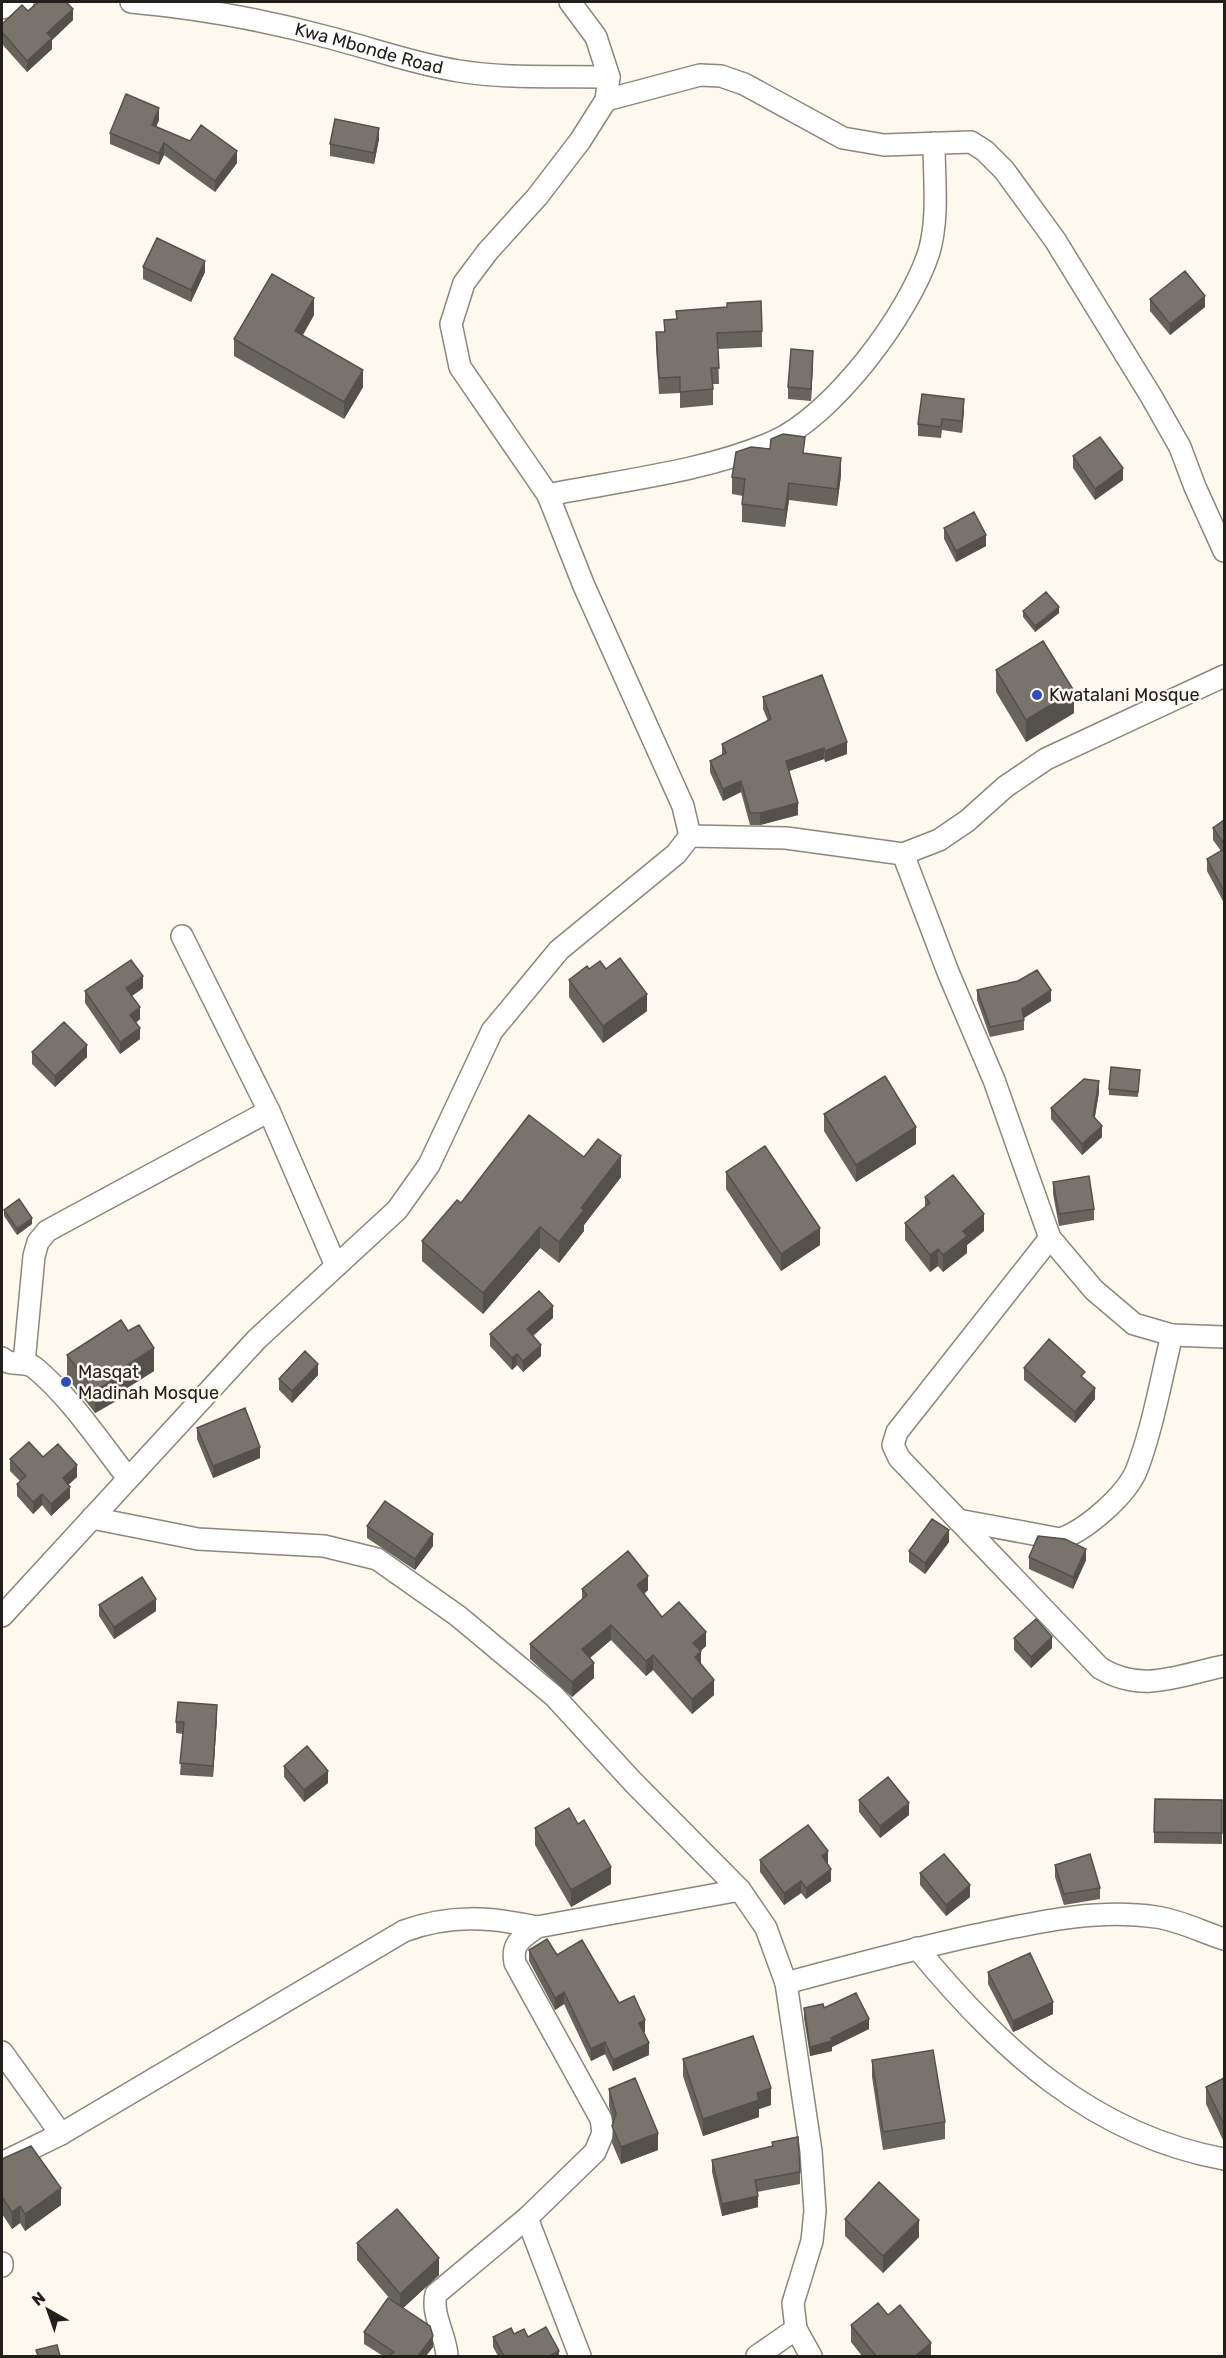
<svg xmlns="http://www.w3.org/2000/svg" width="1226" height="2358" viewBox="0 0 1226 2358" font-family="Rubik,sans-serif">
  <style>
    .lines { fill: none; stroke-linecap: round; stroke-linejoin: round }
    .minor-casing { stroke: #8b877e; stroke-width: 24 }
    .minor { stroke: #fff; stroke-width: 21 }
    .wall { fill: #67645c }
    .shaded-wall { fill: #54514b }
    .building { fill: #78746b; stroke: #54514b; stroke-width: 1.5 }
    .poi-dot { fill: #2e4cbd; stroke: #fdf9ef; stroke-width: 2 }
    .labels { text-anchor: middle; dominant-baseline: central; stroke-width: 5; stroke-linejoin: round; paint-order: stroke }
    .street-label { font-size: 18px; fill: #21201c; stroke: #fdf9ef }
    .poi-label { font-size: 18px; fill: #21201c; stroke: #fdf9ef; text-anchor: start }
  </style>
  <rect width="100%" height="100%" fill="#fdf9ef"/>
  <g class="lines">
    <g class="minor-casing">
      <g id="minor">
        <path id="s1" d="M131 2C198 8 261 19 327 37 371 48 414 64 459 71 508 79 560 76 609 77"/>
        <path d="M2 8 23 2"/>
        <path d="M606 100 700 75 721 76 744 84 843 138 884 145 971 142 985 151 1004 170 1055 240 1151 396 1180 447 1195 487 1224 551"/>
        <path d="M548 495C622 480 703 472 773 442 833 416 909 314 929 252 939 217 934 179 934 143"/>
        <path d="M690 836 786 838 903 854 939 840 967 821 1005 787 1046 759 1224 676"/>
        <path d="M903 854 948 972 994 1080 1050 1238 1094 1290 1134 1324 1172 1335 1224 1337"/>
        <path d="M182 936 269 1111 336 1266"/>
        <path d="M1050 1238 897 1432 893 1445 899 1458 1100 1668C1143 1694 1179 1675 1224 1666"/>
        <path d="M2 1358C12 1368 24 1359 35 1368 71 1398 99 1441 128 1478"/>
        <path d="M24 1363 34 1256 38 1242 47 1231 269 1111"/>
        <path d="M92 1518 198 1539 324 1546 377 1559 458 1616 554 1696 633 1782 740 1890 766 1928 786 1983 811 2151 815 2211 812 2241 793 2303 796 2329 811 2356"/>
        <path d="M958 1520 1060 1539C1085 1531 1127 1495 1137 1469 1153 1427 1161 1379 1172 1335"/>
        <path d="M2 1616 257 1339 397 1210 429 1165 492 1031 559 950 676 854 690 836 683 806 584 586 548 495 460 367 451 324 464 283 488 251 537 197 580 141 606 100 609 77 596 37 570 2"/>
        <path d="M917 1948C999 2048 1092 2135 1224 2159"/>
        <path d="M786 1983C849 1966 912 1949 976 1935 1034 1923 1095 1908 1156 1917 1179 1920 1202 1932 1224 1939"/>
        <path d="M2 2052 61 2134"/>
        <path d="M2 2163 61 2134 404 1931C450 1914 490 1917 537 1927"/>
        <path d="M527 2218 580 2356"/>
        <path d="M2 2263V2266"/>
        <path d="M447 2356C446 2335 431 2315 436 2294L527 2218 595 2152 603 2133 601 2119 515 1963C511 1943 522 1938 537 1927L740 1890"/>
        <path d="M757 2356 796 2329"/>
      </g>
    </g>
    <use href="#minor" class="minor"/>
  </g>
  <path class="wall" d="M28 11 73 20 52 40V49L27 72 2 44V24Z
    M159 120 156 127 237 163 215 192 164 155 159 165 110 144V133Z
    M379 139 374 164 330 156V144Z
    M143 267 205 272 191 302 143 279Z
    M1150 299 1205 307 1170 335 1150 311Z
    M676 311 762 331V347L718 349 719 384H713V405L680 408V393L659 394 656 348V332H664V320L676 319Z
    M314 315 303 335 363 387 344 419 234 356V339Z
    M813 362 811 401 788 399V387Z
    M964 410 962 433 942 430 941 438 918 436V424Z
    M805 453 841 475 837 506 789 500 785 527 742 522V504L743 496 732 494V477Z
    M1073 456 1123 480 1095 500 1073 468Z
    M944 528 986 546 956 562 944 539Z
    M1023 611 1059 613 1035 632 1023 617Z
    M996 670 1074 713 1026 742 996 692Z
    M763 697 847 754 825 762 824 759 789 771 798 815 760 825H750L741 792 723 801 710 772V761L722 755V744L768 721 763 709Z
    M1224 820V903L1207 871V859L1221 851 1213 840V828Z
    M589 969H606L647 1011 603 1043 569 997V980Z
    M143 988 132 996 140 1019 136 1023 140 1039 120 1054 85 1003V991Z
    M977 990 1051 1001 1024 1018V1030L990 1037 977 1000Z
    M32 1052 87 1057 55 1087 32 1064Z
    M1140 1070 1138 1097 1109 1095V1089Z
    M1099 1092 1095 1117 1102 1137 1082 1155 1051 1119V1108Z
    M824 1114 916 1144 856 1182 824 1131Z
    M584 1157 621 1177 584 1225V1231L559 1263 540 1248 483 1314 422 1261V1241L461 1203Z
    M726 1172 820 1245 781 1271 726 1189Z
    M1053 1182 1094 1209V1220L1059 1226 1053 1194Z
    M925 1197 984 1231 967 1245V1253L943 1272 938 1266 930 1272 905 1240V1223L925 1207Z
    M4 1210 32 1224 17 1235 4 1216Z
    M553 1318 533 1336 541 1356 523 1372 517 1365 512 1370 490 1346V1334Z
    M67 1355 154 1371 116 1395V1401L95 1413 67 1377Z
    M1024 1368 1085 1379 1095 1399 1075 1423 1024 1380Z
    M318 1375 292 1403 279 1390V1379Z
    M197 1428 260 1458 213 1478 197 1439Z
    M43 1457 77 1477 68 1484 70 1498 51 1516 42 1505 33 1514 17 1496V1484L20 1481 10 1471V1459Z
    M367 1526 433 1546 415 1570 367 1538Z
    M949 1542 925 1574 909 1562V1551Z
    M1029 1557 1086 1560 1073 1589 1029 1569Z
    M582 1589 648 1590 644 1594 662 1617 706 1646 700 1651 701 1663 714 1695 692 1714 653 1670 646 1676 611 1640 590 1658 594 1678 572 1697 530 1659V1644L582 1599Z
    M99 1605 156 1611 114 1639 99 1616Z
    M1014 1638 1052 1648 1031 1668 1014 1650Z
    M217 1717 213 1777 180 1775 183 1734 176 1733V1722Z
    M284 1766 328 1783 304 1802 284 1777Z
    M859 1800 909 1815 880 1838 859 1812Z
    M1222 1800V1844L1154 1843V1832Z
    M578 1824 611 1884 571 1907 535 1845V1828Z
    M760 1860 828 1863 827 1864 831 1881 806 1899 801 1893 784 1905 760 1872Z
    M1055 1865 1100 1888V1899L1064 1905 1055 1877Z
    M920 1873 970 1897 946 1916 920 1885Z
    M529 1950 557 1955 619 2003 645 2032H643L649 2055 613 2071 605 2054 591 2061 564 2004 555 2010 529 1961Z
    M988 1972 1053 2014 1013 2032 988 1984Z
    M804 2008H824L869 2029 832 2047V2051L810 2056 804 2018Z
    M683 2059 771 2105 759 2109V2117L703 2136 683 2076Z
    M872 2060 945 2122V2139L883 2150 872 2077Z
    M1224 2078V2142L1206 2104V2087Z
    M609 2089 658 2150 621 2164 612 2143 613 2123 609 2106Z
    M772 2142 800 2172V2184L757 2192 758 2207 722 2216 712 2172V2160L772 2147Z
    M2 2159 61 2205 25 2231 20 2223 12 2229 2 2214Z
    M845 2219 919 2237 883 2273 845 2236Z
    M357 2243 439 2275 403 2308 433 2347 426 2356H383L364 2344V2332L390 2299 357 2260Z
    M888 2315 931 2356H862L851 2342V2325Z
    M514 2334 528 2337 559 2356H498L493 2347V2337Z"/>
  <path class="shaded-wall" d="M73 9V20L52 40V49L27 72V61L47 33Z
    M159 108V120L152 136V125Z
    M379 128V139L374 164V153Z
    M164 143V155L159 165V153Z
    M237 151V163L215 192V181Z
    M205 261V272L191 302V290Z
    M1205 296V307L1170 335V324Z
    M314 298V315L295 348V331Z
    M813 351V362L811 401V389Z
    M363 370V387L344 419V402Z
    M964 399V410L962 433V421Z
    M841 458V475L837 506V489Z
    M1123 468V480L1095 500V489Z
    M789 483V500L785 527V510Z
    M986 535V546L956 562V551Z
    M1059 607V613L1035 632V626Z
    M1074 691V713L1026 742V720Z
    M847 742V754L825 762V751Z
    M824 748V759L786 772V761Z
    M741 781V792L723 801V789Z
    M798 803V815L760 825V813Z
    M143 976V988L126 1000V988Z
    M1051 990V1001L1022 1019V1009Z
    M647 994V1011L603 1043V1026Z
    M140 1007V1019L130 1027V1015Z
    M140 1028V1039L120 1054V1042Z
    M87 1045V1057L55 1087V1076Z
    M1099 1081V1092L1093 1127V1116Z
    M1102 1126V1137L1082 1155V1144Z
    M916 1127V1144L856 1182V1165Z
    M621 1156V1177L584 1225V1231L559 1263V1242L581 1208Z
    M984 1214V1231L967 1245V1253L943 1272V1255L963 1231Z
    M32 1218V1224L17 1235V1229Z
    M540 1227V1248L483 1314V1293Z
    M820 1228V1245L781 1271V1254Z
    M938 1249V1266L930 1272V1255Z
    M553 1306V1318L527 1341V1329Z
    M541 1345V1356L523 1372V1361Z
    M154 1348V1371L116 1395V1401L95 1413V1391L113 1374Z
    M517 1354V1365L512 1370V1358Z
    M318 1364V1375L292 1403V1391Z
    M1095 1388V1399L1075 1423V1412Z
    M260 1447V1458L213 1478V1466Z
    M77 1465V1477L63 1490V1478Z
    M70 1487V1498L51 1516V1504Z
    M42 1494V1505L33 1514V1502Z
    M949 1530V1542L925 1574V1563Z
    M433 1534V1546L415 1570V1559Z
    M1086 1549V1560L1073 1589V1577Z
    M648 1576V1590L637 1600V1585Z
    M156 1599V1611L114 1639V1627Z
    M611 1625V1640L582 1664V1649Z
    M706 1632V1646L693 1658V1643Z
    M1052 1637V1648L1031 1668V1657Z
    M701 1651V1666L695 1657Z
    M653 1655V1670L646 1676V1661Z
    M594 1663V1678L572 1697V1682Z
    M714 1680V1695L692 1714V1699Z
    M217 1705V1717L213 1777V1766Z
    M328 1771V1783L304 1802V1790Z
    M909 1803V1815L880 1838V1826Z
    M828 1851V1863L822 1868V1856Z
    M611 1867V1884L571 1907V1890Z
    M831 1869V1881L806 1899V1888Z
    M801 1881V1893L784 1905V1893Z
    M970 1885V1897L946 1916V1905Z
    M564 1992V2004L555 2010V1998Z
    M1053 2002V2014L1013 2032V2021Z
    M869 2019V2029L832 2047V2051L810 2056V2047L831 2038Z
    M645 2020V2032L639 2034V2023Z
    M605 2042V2054L591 2061V2049Z
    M649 2043V2055L613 2071V2060Z
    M771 2088V2105L759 2109V2117L703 2136V2119L757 2093Z
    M658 2133V2150L621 2164V2147Z
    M61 2188V2205L25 2231V2214Z
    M758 2196V2207L722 2216V2204Z
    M20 2206V2223L12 2229V2212Z
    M919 2220V2237L883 2273V2256Z
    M439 2258V2275L400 2311V2294Z
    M433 2336V2347L426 2356H418Z
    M931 2343V2356H915Z
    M559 2351V2356H549Z"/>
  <path class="building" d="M38 2H66L73 9 47 33 52 38 27 61 2 32V24L22 5 28 11Z
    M126 94 159 108 152 125 190 141 201 125 237 151 215 181 164 143 159 153 110 133Z
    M335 119 379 128 374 153 330 144Z
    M157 238 205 261 191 290 143 267Z
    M1185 271 1205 296 1170 324 1150 299Z
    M272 274 314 298 295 331 363 370 344 402 234 339Z
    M761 301 762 331 717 333 719 368H711L713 389 680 392V377L659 378 656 332H665L664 320 677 319 676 311 727 307V303Z
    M791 349 813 351 811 389 788 387Z
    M922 394 964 399 962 421 942 419 941 427 918 424Z
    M783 434 805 437 803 453 841 458 837 489 789 483 785 510 742 504 745 479 732 477 736 452 751 447 770 449 771 439Z
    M1100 437 1123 468 1095 489 1073 456Z
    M974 512 986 535 956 551 944 528Z
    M1046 592 1059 607 1035 626 1023 611Z
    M1043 641 1074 691 1026 720 996 670Z
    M822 675 847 742 825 751 824 748 786 761 798 803 760 813H750L741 781 723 789 710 761 726 753 722 744 771 719 763 697Z
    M1224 820V844L1213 828Z
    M1224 849V891L1207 859Z
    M620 958 647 994 603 1026 569 980 587 966 589 969 600 961 606 969Z
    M131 960 143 976 126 988 140 1007 130 1015 140 1028 120 1042 85 991Z
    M1037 970 1051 990 1022 1009 1024 1020 990 1027 977 990 1018 981Z
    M64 1022 87 1045 55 1076 32 1052Z
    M1111 1067 1140 1070 1138 1092 1109 1089Z
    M885 1076 916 1127 856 1165 824 1114Z
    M1084 1079 1099 1081 1093 1116 1102 1126 1082 1144 1051 1108Z
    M529 1115 584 1157 598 1139 621 1156 581 1208 584 1210 559 1242 540 1227 483 1293 422 1241 457 1200 461 1203Z
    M765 1146 820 1228 781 1254 726 1172Z
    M953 1175 984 1214 963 1231 967 1236 943 1255 938 1249 930 1255 905 1223 930 1203 925 1197Z
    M1089 1176 1094 1209 1059 1214 1053 1182Z
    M19 1199 32 1218 17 1229 4 1210Z
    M539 1291 553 1306 527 1329 541 1345 523 1361 517 1354 512 1358 490 1334Z
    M121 1320 128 1331 139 1325 154 1348 113 1374 116 1378 95 1391 67 1355Z
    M1049 1339 1085 1372 1081 1376 1095 1388 1075 1412 1024 1368Z
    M305 1351 318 1364 292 1391 279 1379Z
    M245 1408 260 1447 213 1466 197 1428Z
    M29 1442 43 1457 58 1444 77 1465 63 1478 70 1487 51 1504 42 1494 33 1502 17 1484 26 1476 10 1459Z
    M385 1501 433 1534 415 1559 367 1526Z
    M932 1519 949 1530 925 1563 909 1551Z
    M1038 1536 1065 1539 1086 1549 1073 1577 1029 1557Z
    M628 1551 648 1576 637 1585 662 1617 679 1602 706 1632 693 1643 701 1651 695 1657 714 1680 692 1699 653 1655 646 1661 611 1625 582 1649 594 1663 572 1682 530 1644 587 1595 582 1589Z
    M142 1577 156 1599 114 1627 99 1605Z
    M1036 1619 1052 1637 1031 1657 1014 1638Z
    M178 1702 217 1705 213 1766 180 1763 184 1722H176Z
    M307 1746 328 1771 304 1790 284 1766Z
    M888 1777 909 1803 880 1826 859 1800Z
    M1155 1799 1222 1800V1833L1154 1832Z
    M569 1808 578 1824 584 1820 611 1867 571 1890 535 1828Z
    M808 1825 828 1851 822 1856 831 1869 806 1888 801 1881 784 1893 760 1860Z
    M944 1854 970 1885 946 1905 920 1873Z
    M1090 1854 1100 1888 1064 1894 1055 1865Z
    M547 1939 557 1955 582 1940 619 2003 634 1996 645 2020 639 2023 649 2043 613 2060 605 2042 591 2049 564 1992 555 1998 529 1950Z
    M1030 1953 1053 2002 1013 2021 988 1972Z
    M856 1993 869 2019 831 2038 832 2041 810 2047 804 2008 823 2004 824 2008Z
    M753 2036 771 2088 757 2093 759 2100 703 2119 683 2059Z
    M933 2050 945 2122 883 2132 872 2060Z
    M635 2078 658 2133 621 2147 612 2126 616 2114 609 2089Z
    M1224 2078V2125L1206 2087Z
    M798 2137 800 2172 755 2180 758 2196 722 2204 712 2160 773 2146 772 2142Z
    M31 2146 61 2188 25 2214 20 2206 12 2212 2 2197V2159Z
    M879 2182 919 2220 883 2256 845 2219Z
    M397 2209 439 2258 400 2294 357 2243Z
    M388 2298 430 2326 433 2336 418 2356H389L394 2352 364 2332Z
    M878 2303 888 2315 900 2305 931 2343 915 2356H876L851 2325Z
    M546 2327 559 2351 549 2356H504L493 2337 511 2328 514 2334 524 2329 528 2337Z
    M57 2345 60 2356H38L36 2350Z"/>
  <g class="poi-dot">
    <circle cx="1037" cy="695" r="6"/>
    <circle cx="66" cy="1382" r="6"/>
  </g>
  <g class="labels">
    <g class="street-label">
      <text stroke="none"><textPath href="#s1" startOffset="243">Kwa Mbonde Road</textPath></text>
    </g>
    <g class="poi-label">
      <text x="1049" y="695">Kwatalani Mosque</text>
      <text x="78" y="1372">Masqat<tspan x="78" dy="21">Madinah Mosque</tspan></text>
    </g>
  </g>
  <rect width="1226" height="2358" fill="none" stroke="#21201c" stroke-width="6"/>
  <g transform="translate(48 2310) rotate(320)" stroke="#fdf9ef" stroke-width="4.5" paint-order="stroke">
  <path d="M0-4.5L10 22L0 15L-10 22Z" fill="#21201c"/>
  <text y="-9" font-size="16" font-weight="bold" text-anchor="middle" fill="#21201c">N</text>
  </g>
</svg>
